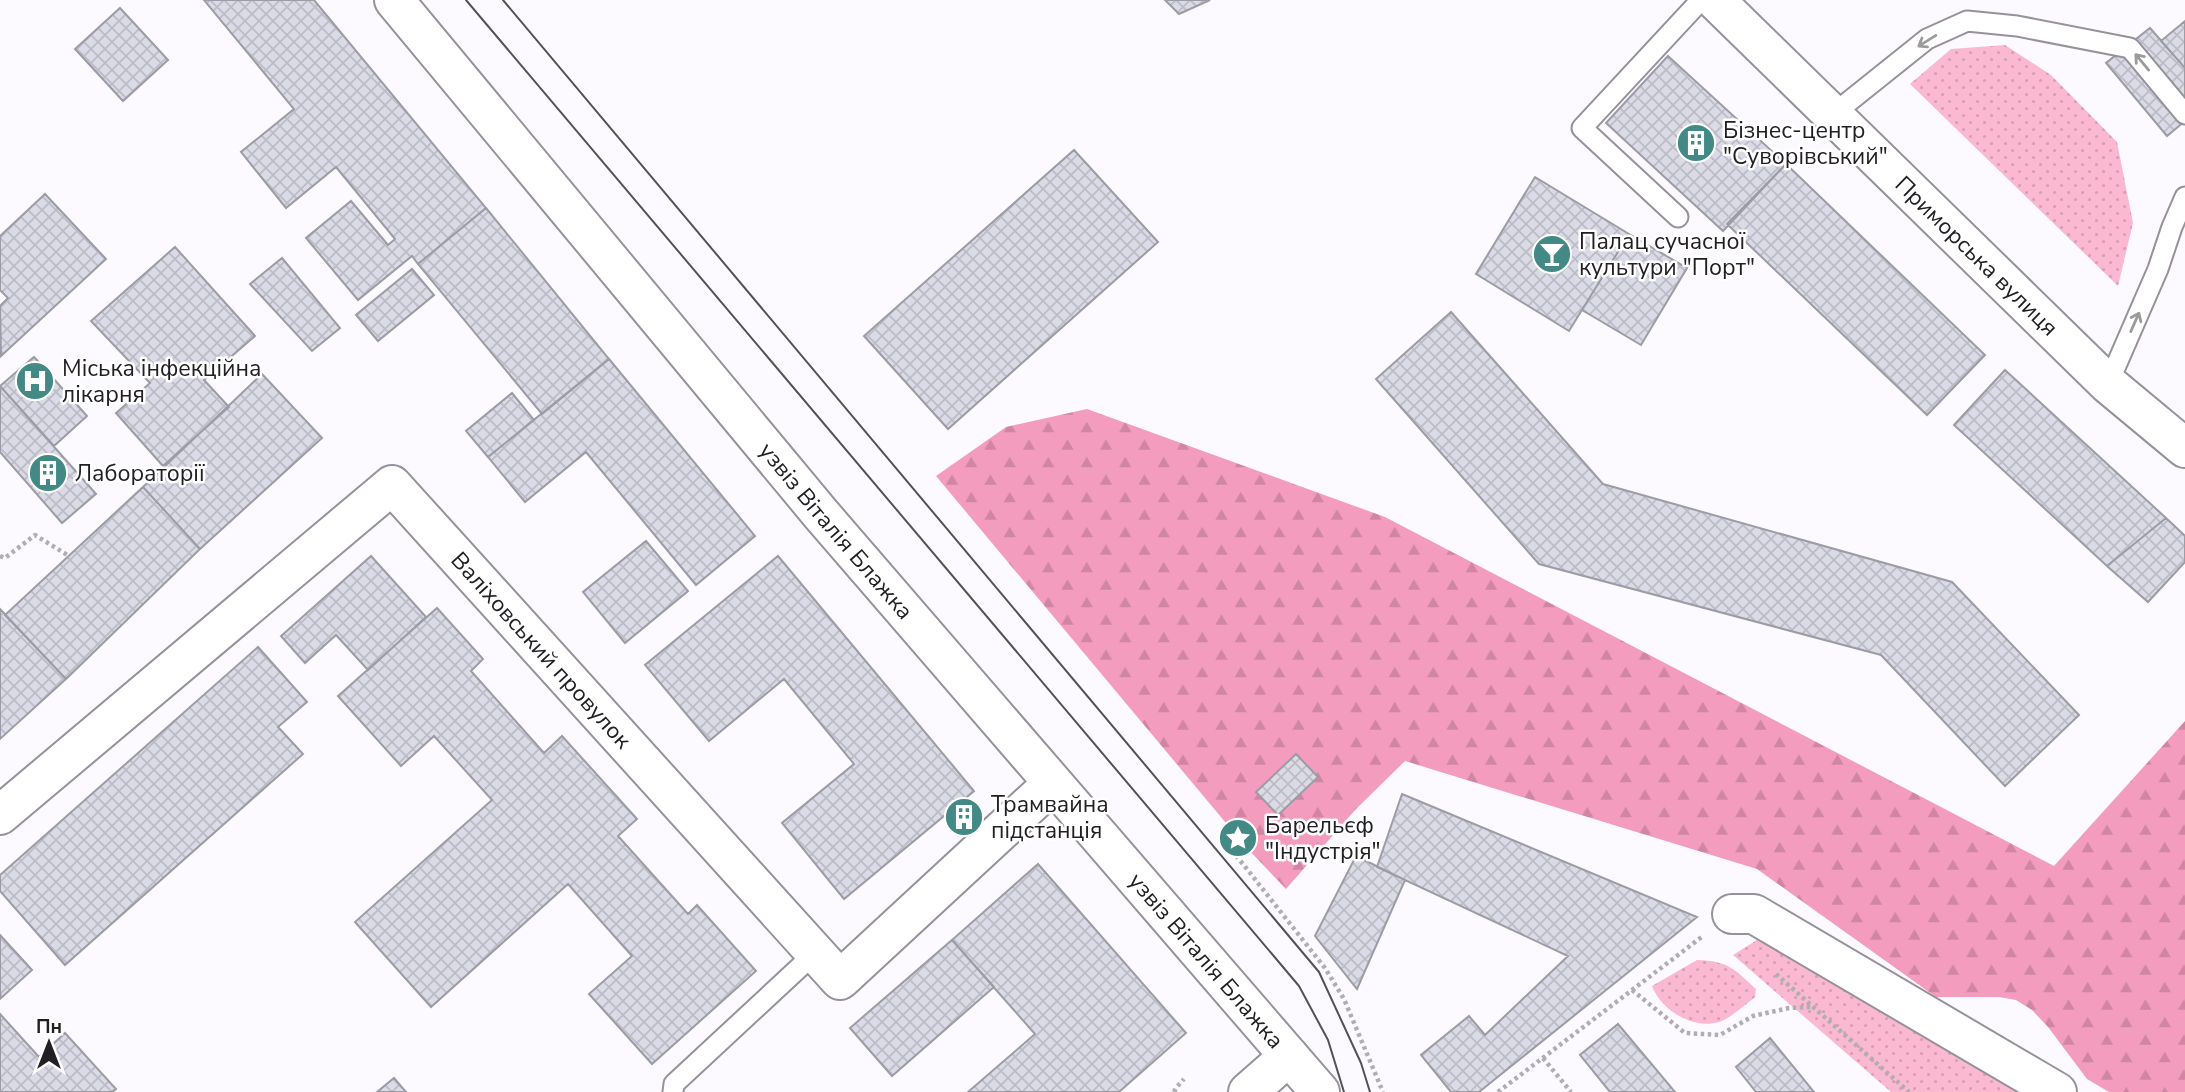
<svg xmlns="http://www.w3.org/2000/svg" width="2185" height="1092" viewBox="0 0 2185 1092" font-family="'Nunito Sans',sans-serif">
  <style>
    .grass { fill: url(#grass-dots) }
    .forest { fill: url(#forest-firs) }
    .building { fill: url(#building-cross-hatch); stroke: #9c9ca7; stroke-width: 2 }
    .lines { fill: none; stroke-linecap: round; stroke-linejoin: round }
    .lane-casing { stroke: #96919b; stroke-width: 23 }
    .street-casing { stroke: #96919b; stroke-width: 42 }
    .secondary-casing { stroke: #96919b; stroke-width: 42 }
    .path { stroke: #b0aeb3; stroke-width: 4.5; stroke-dasharray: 3.5 3.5; stroke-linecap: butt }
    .lane { stroke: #fff; stroke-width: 19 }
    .street { stroke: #fff; stroke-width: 38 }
    .secondary { stroke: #fff; stroke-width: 38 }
    .tram { stroke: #545256; stroke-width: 2 }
    .oneway { stroke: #9c9b9c }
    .labels { text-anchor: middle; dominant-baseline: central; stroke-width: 5; stroke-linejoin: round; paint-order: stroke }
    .poi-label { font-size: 23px; fill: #222024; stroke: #fff; text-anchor: start }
    .street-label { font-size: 23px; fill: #222024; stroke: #fff }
  </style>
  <defs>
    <pattern id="grass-dots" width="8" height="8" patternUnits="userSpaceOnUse" patternTransform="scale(1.75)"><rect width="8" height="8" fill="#fbb9d1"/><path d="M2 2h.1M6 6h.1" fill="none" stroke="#d79fb3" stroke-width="1.8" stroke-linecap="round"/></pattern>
    <pattern id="forest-firs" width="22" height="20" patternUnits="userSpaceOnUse" patternTransform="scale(1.75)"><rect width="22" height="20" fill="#f39cbe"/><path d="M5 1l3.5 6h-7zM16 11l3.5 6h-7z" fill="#d086a3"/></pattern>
    <pattern id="building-cross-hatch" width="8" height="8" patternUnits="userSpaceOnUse" patternTransform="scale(1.75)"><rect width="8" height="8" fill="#dadbe6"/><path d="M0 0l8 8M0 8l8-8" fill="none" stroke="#bbbcc5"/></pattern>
  </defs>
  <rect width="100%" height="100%" fill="#fcfaff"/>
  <path class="grass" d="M2005 45 2051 75 2117 142 2133 223 2118 286 1910 84 1951 49Z
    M1760 938 2033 1092H1891L1733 955Z
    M1697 960C1729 961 1734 969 1756 989L1755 997C1746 1004 1728 1020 1719 1022 1693 1030 1661 1010 1652 986Z"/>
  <path class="forest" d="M1087 409 1385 517 2054 866 2185 721V1092H2109L2087 1079 2048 1027 2032 1010 2016 1000 1999 997H1936L1757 869 1405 761 1355 810 1286 889 1246 847 936 476 1006 427Z"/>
  <path class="building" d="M204 0H314L486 208 418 264 412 256 358 300 306 238 351 201 388 245 395 239 336 167 286 208 241 152 294 109Z
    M1165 0H1210L1179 14Z
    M120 8 168 60 123 101 75 49Z
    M2185 21V68L2161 41Z
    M2150 28 2185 68V121L2167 136 2106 63Z
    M1668 56 1786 164 1723 231 1606 123Z
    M1074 150 1158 242 948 429 864 336Z
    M1786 164 1985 355 1927 415 1727 224Z
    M1535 177 1629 234 1569 331 1476 274Z
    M45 194 106 259 1 356 0 306 8 298 0 290V236Z
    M486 208 609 359 542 414 418 264Z
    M1629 234 1687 268 1641 345 1582 310Z
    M175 247 255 336 204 380 229 407 163 466 116 413 150 383 91 321Z
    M282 258 340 328 312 351 250 284Z
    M412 269 434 295 378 341 356 315Z
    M1451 312 1603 484 1952 582 2079 715 2005 786 1881 655 1539 564 1376 379Z
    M34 357 87 416 54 446 0 386Z
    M609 359 755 536 696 585 586 452 525 502 488 457Z
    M2005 370 2166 518 2107 566 1954 425Z
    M262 374 322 438 200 549 143 487Z
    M0 386 96 494 62 523 0 452Z
    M512 393 534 420 488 457 466 431Z
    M143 487 200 549 66 679 5 615Z
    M2166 518 2185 536V562L2148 602 2107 566Z
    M646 541 688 591 625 643 583 592Z
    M371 556 426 617 368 670 336 635 305 663 281 636Z
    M778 556 974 791 844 899 782 823 854 764 784 679 709 741 645 665Z
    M437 608 483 659 471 671 544 753 562 736 637 819 618 836 688 914 697 905 756 971 652 1064 589 994 632 956 568 884 431 1007 355 922 492 800 434 736 401 766 338 696Z
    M0 609 66 679 0 739Z
    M258 647 307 702 278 727 303 754 65 965 0 891V875Z
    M1296 754 1318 777 1278 815 1256 792Z
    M1402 794 1697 917 1479 1092H1451L1421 1055 1469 1016 1485 1035 1568 956 1377 867Z
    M964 804 978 817 964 830 951 817Z
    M1242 829 1252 841 1246 847 1235 834Z
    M1356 856 1405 880 1357 989 1315 936Z
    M1038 864 1186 1033 1119 1092H968L1035 1034 952 940Z
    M0 935 32 970 0 999Z
    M952 940 994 987 892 1076 850 1028Z
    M0 1014 39 1057 65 1033 116 1089 112 1092H0Z
    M1618 1024 1675 1092H1610L1580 1055Z
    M1770 1038 1814 1092H1756L1736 1067Z
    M394 1078 406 1092H377Z"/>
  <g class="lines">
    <g class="lane-casing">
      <path id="lane" d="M1832 115 1927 39 1967 21 2017 26 2130 48 2185 114
        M1678 217 1582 128 1701 0
        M2108 384 2158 269 2172 227 2185 197
        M673 1092 674 1084 815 953"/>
    </g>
    <g class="street-casing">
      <g id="street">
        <path id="s1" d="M0 815 392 485 840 980 1052 784"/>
        <path d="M1732 914H1754L2057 1092"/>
      </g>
    </g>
    <g class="secondary-casing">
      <g id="secondary">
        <path id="s2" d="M394 0 820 513 1320 1092"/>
        <path id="s3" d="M1715 0 2108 384 2185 448"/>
        <path d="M1248 1092 1289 1056"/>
      </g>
    </g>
    <path class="path" d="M0 556 5 558 35 535 69 556
      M1240 840 1231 849 1325 968 1344 999 1383 1092
      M1776 974 1909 1092
      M1632 990 1685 1033 1720 1035 1753 1016 1789 1008 1812 1007
      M1543 1058 1571 1092
      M1174 1092 1176 1088 1184 1079
      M1498 1092 1703 936"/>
    <use href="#lane" class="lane"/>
    <use href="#street" class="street"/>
    <use href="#secondary" class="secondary"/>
    <path class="tram" d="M466 0 1299 986 1328 1040 1344 1092
      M503 0 1319 972 1361 1063 1370 1092"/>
  </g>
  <defs><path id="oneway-shaft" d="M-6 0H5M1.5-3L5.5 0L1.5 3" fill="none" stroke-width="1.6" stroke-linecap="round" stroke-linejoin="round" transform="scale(1.75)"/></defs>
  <g class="oneway">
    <use href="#oneway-shaft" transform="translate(1927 41) rotate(148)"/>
    <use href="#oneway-shaft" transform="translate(2142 62) rotate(-130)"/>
    <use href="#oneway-shaft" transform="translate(2135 322) rotate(-66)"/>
  </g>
  <defs>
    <g id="building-disc" transform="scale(2.0125)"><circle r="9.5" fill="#438a87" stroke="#fff"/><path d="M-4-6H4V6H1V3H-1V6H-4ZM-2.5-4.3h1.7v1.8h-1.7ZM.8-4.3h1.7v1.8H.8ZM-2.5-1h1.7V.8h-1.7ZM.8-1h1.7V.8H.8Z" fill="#fff"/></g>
    <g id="bar-disc" transform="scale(2.0125)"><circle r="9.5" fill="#438a87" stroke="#fff"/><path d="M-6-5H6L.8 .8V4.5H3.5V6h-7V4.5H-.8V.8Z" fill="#fff"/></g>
    <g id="hospital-disc" transform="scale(2.0125)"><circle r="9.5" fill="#438a87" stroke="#fff"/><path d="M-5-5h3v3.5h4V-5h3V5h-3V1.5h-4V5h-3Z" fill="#fff"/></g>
    <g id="sight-disc" transform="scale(2.0125)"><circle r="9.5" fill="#438a87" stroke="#fff"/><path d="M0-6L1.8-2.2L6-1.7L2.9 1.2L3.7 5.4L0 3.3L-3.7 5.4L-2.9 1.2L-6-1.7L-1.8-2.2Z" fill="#fff"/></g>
  </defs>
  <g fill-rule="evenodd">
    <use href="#building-disc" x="1696" y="143"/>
    <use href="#bar-disc" x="1552" y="254"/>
    <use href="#hospital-disc" x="35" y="381"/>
    <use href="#building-disc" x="48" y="473"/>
    <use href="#building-disc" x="964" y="817"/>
    <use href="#sight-disc" x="1238" y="838"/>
  </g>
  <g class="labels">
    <g class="poi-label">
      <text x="1723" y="130">Бізнес-центр<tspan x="1723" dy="26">"Суворівський"</tspan></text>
      <text x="1579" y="241">Палац сучасної<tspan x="1579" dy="26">культури "Порт"</tspan></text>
      <text x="62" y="368">Міська інфекційна<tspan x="62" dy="26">лікарня</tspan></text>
      <text x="75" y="473">Лабораторії</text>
      <text x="991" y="804">Трамвайна<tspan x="991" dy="26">підстанція</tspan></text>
      <text x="1265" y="825">Барельєф<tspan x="1265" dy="26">"Індустрія"</tspan></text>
    </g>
    <g class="street-label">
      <text stroke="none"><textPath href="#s3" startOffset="366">Приморська вулиця</textPath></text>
      <text stroke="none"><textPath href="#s2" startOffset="691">узвіз Віталія Блажка</textPath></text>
      <text stroke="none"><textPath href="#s1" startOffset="735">Валіховський провулок</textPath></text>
      <text stroke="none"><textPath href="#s2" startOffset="1258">узвіз Віталія Блажка</textPath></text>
    </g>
  </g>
  <g transform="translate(49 1043)" stroke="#ffffff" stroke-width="5" paint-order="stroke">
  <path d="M0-5L12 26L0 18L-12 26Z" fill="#222024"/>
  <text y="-10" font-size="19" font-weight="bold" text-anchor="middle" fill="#222024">Пн</text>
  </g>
</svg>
